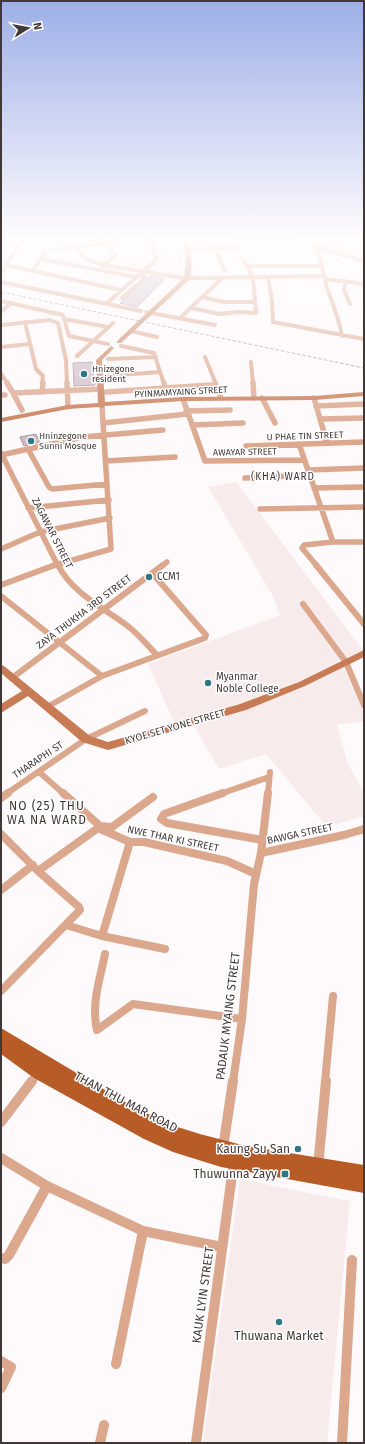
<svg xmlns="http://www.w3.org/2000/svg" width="365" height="1444" viewBox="0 0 365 1444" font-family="'Fira Sans',sans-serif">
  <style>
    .built { fill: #f8ebeb }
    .building { fill: #cfbcc7; stroke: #a6939e }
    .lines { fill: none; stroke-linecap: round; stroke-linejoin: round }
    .street-far4 { stroke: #dba78d; stroke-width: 4 }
    .street-far3 { stroke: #dba78d; stroke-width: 5.5 }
    .street-far2 { stroke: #dba78d; stroke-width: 6 }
    .street-far1 { stroke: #dba78d; stroke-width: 8 }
    .street { stroke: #dba78d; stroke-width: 10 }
    .secondary { fill: #c77c55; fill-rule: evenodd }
    .primary { fill: #b75c27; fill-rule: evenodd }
    .rail { stroke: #9c9596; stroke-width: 1; stroke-dasharray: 3.5 2; stroke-linecap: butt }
    .poi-dot { fill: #317684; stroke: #fff; stroke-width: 1.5 }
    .labels { text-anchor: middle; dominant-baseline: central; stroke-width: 3; stroke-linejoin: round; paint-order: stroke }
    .far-poi-label { font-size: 9px; fill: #413838; stroke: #fff; text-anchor: start }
    .far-street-label { font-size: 9px; fill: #413838; stroke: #fff }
    .far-quarter-label { font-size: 10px; letter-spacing: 1px; fill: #413838; stroke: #fff }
    .street-label { font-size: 10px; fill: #413838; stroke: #fff }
    .poi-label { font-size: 10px; fill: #413838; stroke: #fff; text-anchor: start }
    .quarter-label { font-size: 12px; letter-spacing: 1px; fill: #413838; stroke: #fff }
    .near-street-label { font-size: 12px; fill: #413838; stroke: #fff }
    .near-poi-label { font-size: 12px; fill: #413838; stroke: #fff; text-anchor: end }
  </style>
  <rect width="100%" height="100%" fill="#fef9fa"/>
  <path class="built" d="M308 240H355L364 243V262L325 252 314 251Z
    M170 253 171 256 182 255V269L180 276 147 270 159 261 158 254Z
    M151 254 152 260 141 269 123 266 132 258 133 255Z
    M236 482 363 650 300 681 241 703 175 724 148 664 280 615 273 596 208 487Z
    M345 666 364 711V721L337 725 347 762 364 793V816L327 827 266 754 219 769 194 726 245 710 303 687Z
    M240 1179 350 1201 327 1443H203Z"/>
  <path class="building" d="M151 276 165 279 137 307 120 303Z
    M92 362 95 385 74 386 73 363Z
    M36 434 40 442 24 446 20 437Z"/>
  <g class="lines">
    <path class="street-far4" d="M69 240 83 257 88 260 103 265 182 278 324 276
      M236 240H298
      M312 240C322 255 322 271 327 288 333 304 339 319 342 336
      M319 248 346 240
      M215 249 225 271
      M183 250 239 247
      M318 250H326L364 261
      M41 259 136 277
      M6 265 121 290
      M102 266 116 255 103 240
      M246 266H323
      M33 271 46 251 124 240
      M1 273 20 243 28 240
      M268 277 272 301 273 322 364 339
      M325 279 364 284
      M346 281 344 290 350 304
      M1 282 141 311
      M202 297 224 302H255
      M122 298 146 277 138 275
      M1 301 63 315 69 336 108 344
      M107 303 156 260 152 240
      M191 308 220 314 239 312 256 313 253 277 244 261
      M1 312 11 303
      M146 312 215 325
      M180 318 222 278
      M64 319 108 327
      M25 322 36 369 43 376 42 384
      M1 325 50 320 58 323 66 360 67 384
      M131 331 157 337
      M121 346 154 353 164 384
      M1 347 29 344
      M77 356 113 323
      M205 357 216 384
      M108 359 156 357
      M251 362 253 384
      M1 374 8 384
      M105 376 160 372"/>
    <path class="street-far3" d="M7 383 13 393 101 389
      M67 383 68 407
      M164 383 165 388
      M215 383 221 398
      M253 383 254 398
      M42 392 43 383
      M106 392 210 385
      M13 393 22 410
      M1 395H5
      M262 398 275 423
      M314 398 327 443
      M183 399 205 461 304 460
      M316 406 364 404
      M186 411 230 410
      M320 419 364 418
      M103 423 187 414
      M192 425 243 423
      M299 444 333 542
      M246 446 364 442
      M28 449 49 487 52 489 107 484
      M1 453 58 566
      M1 455 83 437 163 430
      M106 461 175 457
      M308 470 364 468
      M245 478 309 475
      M314 488 364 487
      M28 508 109 500
      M260 509 364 507
      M1 549 40 532 110 518
      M52 566 111 549 102 406
      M162 566 167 562
      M317 566 302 548 304 545 333 542H364"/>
    <path class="street-far2" d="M58 565C72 593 104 608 129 627 139 635 148 646 157 655
      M316 565 364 624
      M1 585 55 565
      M1 596 102 676
      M303 604 346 662 364 705
      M12 678 163 565
      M47 707 102 676 205 638 206 635 152 573
      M39 772 64 794
      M6 794 86 739 145 711
      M220 794 269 777
      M268 794 270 772"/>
    <path class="street-far1" d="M63 793 100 826 98 828 130 842H144L227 861 256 874
      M223 793 164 814 161 819 167 823 262 840
      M1 798 8 793
      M100 826 112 827 153 797
      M1 834 38 871 79 907 80 910 1 991
      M261 853 268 793
      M38 871 98 828
      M1 890 33 865
      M66 925 102 936 165 949
      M102 936 130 842
      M105 954C100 979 91 1004 97 1030L133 1004 242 1019
      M31 1082 40 1071
      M233 1082 242 1019 254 884 261 853 344 835 364 829
      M325 1082 333 996"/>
    <path class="street" d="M1 1122 32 1081
      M223 1148 233 1081
      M1 1158 47 1186 143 1231 222 1247
      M318 1167 326 1081
      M1 1258 5 1259 9 1255 47 1186
      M1 1361 11 1367 1 1388
      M116 1364 143 1231
      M100 1443 104 1425
      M196 1443 234 1160
      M342 1443 352 1260"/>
    <path class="secondary" d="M183 240H188C191 253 193 265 190 279L121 343H117V341L184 278 186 260Z
      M111 346 114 348 102 360 105 402 183 397 314 396 364 392V396L314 400 183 401 105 406 102 408 99 407 68 409 1 422V418L68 405 98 403 96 360Z
      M364 650V657L305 686 246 710 108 750 82 742 28 696 1 713V704L22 691 1 673V665L4 666 90 736 108 742 240 704 299 682Z"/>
    <path class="primary" d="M358 240H364V243Z
      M1 1028 127 1103 168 1124 200 1134 246 1146 364 1165V1193L221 1167 173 1152 144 1139 34 1078 1 1054Z"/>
    <path class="rail" d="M1 292 364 368"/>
  </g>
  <linearGradient id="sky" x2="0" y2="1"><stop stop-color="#9dafe8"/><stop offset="0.54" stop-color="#fffcfd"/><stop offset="1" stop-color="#fffcfd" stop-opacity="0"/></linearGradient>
  <rect width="365" height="442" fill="url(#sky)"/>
  <g class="poi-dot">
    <circle cx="84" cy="374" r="4"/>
    <circle cx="31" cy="441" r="4"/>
    <circle cx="149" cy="577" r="4"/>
    <circle cx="208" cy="683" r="4"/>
    <circle cx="298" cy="1149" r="4"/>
    <rect x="281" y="1170" width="8" height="8" rx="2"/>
    <circle cx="279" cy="1322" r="4"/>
  </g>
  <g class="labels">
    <g class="far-poi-label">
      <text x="92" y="369">Hnizegone<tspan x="92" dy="10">resident</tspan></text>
      <text x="39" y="436">Hninzegone<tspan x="39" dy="10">Sunni Mosque</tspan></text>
    </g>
    <g class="far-street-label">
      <text transform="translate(181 392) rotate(-3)">PYINMAMYAING STREET</text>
      <text transform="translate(305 436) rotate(-2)">U PHAE TIN STREET</text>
      <text transform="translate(245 452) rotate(-1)">AWAYAR STREET</text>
    </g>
    <g class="far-quarter-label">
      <text x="283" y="477">(KHA) WARD</text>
    </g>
    <g class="street-label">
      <text transform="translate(52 533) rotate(63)">ZAGAWAR STREET</text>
      <text transform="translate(84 612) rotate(-37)">ZAYA THUKHA 3RD STREET</text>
      <text transform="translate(175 727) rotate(-16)">KYOE SET YONE STREET</text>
      <text transform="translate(38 760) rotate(-34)">THARAPHI ST</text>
      <text transform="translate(300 834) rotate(-12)">BAWGA STREET</text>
      <text transform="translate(173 839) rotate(12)">NWE THAR KI STREET</text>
    </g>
    <g class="poi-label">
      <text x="157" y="577">CCM1</text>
      <text x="216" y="677">Myanmar<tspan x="216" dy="12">Noble College</tspan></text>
    </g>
    <g class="quarter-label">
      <text x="47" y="806">NO (25) THU<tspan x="47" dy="14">WA NA WARD</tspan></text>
    </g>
    <g class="near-street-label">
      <text transform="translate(228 1016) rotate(-83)">PADAUK MYAING STREET</text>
      <text transform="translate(126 1102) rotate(28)">THAN THU MAR ROAD</text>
      <text transform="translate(203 1295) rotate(-82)">KAUK LYIN STREET</text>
    </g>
    <g class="near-poi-label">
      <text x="290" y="1149">Kaung Su San</text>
      <text x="277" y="1174">Thuwunna Zayy</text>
      <text x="279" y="1336" text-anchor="middle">Thuwana Market</text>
    </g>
  </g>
  <rect width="365" height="1444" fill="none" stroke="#413838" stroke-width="4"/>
  <g transform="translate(28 28) rotate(79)" stroke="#ffffff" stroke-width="3" paint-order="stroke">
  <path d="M0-3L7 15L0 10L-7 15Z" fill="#413838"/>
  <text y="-6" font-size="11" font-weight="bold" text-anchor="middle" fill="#413838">N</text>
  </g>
</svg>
